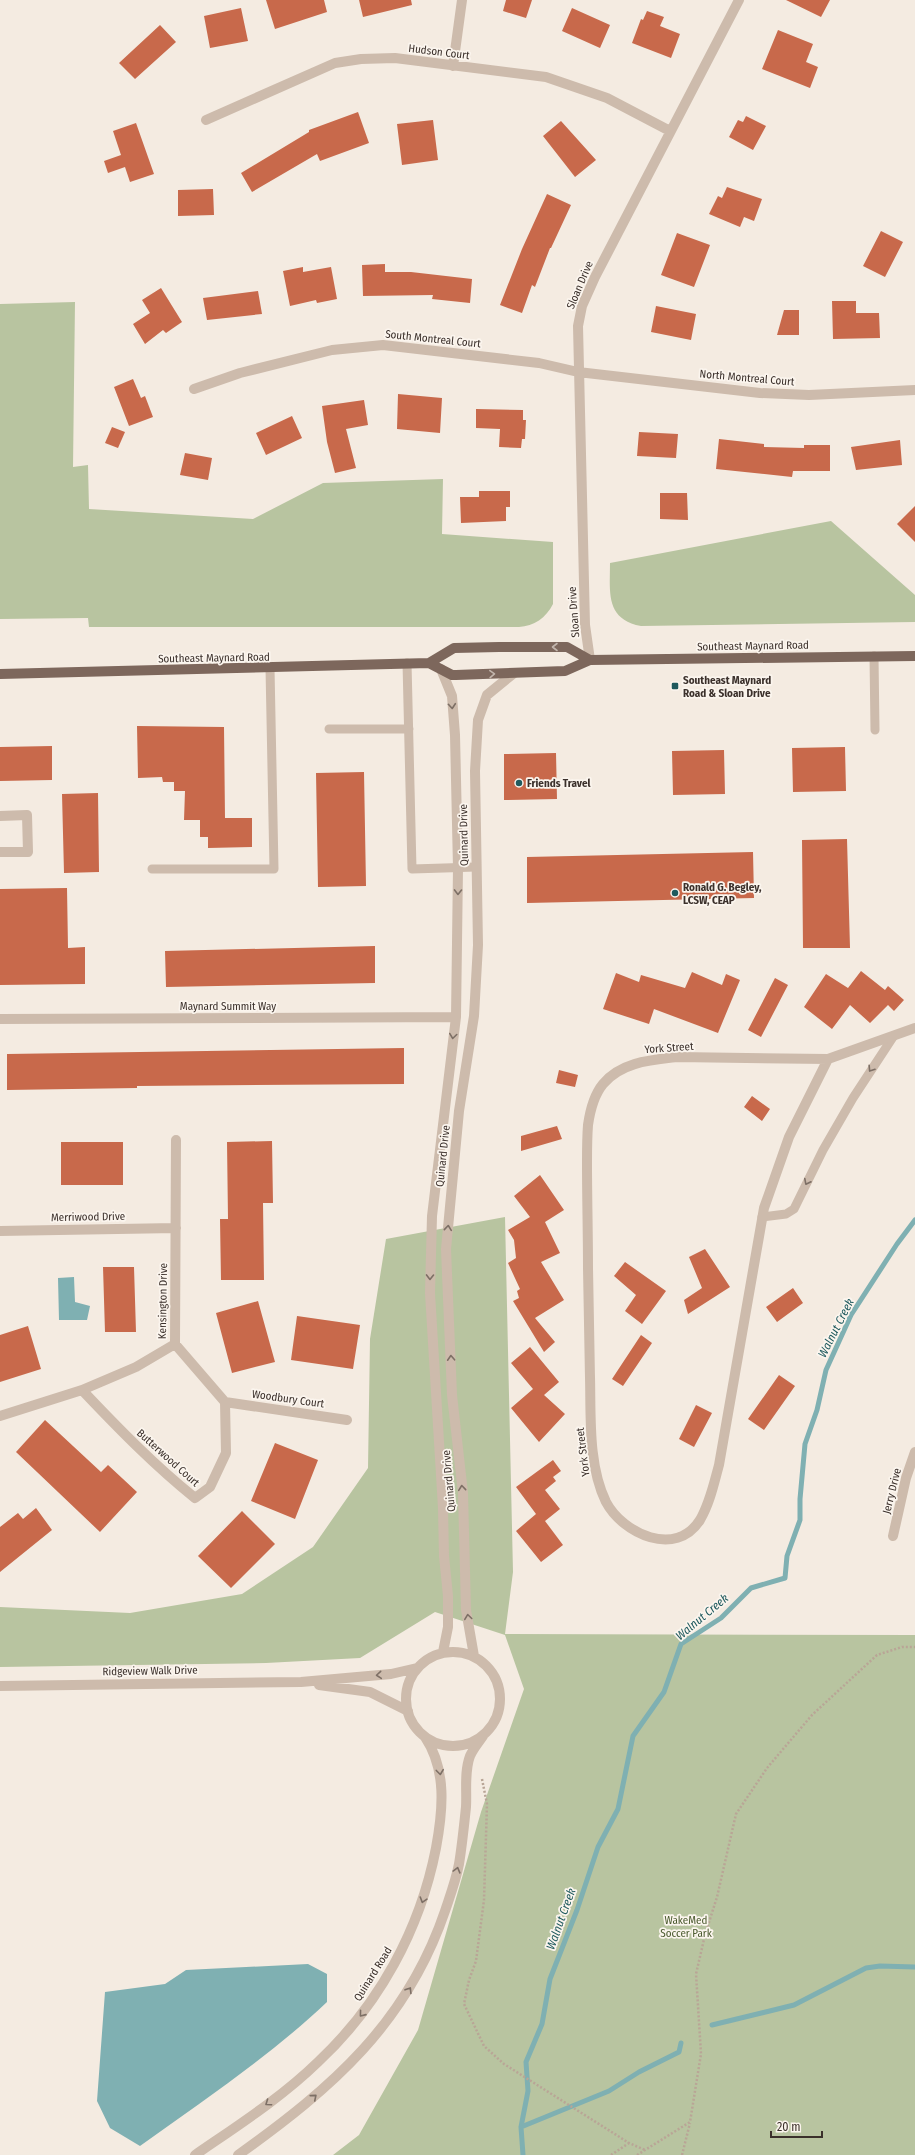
<svg xmlns="http://www.w3.org/2000/svg" width="915" height="2155" viewBox="0 0 915 2155" font-family="'Fira Sans Condensed',sans-serif">
  <style>
    .green { fill: #b8c4a0 }
    .water { fill: #7fb0b2 }
    .lines { fill: none; stroke-linecap: round; stroke-linejoin: round }
    .stream { stroke: #7fb0b2; stroke-width: 5 }
    .building { fill: #c8694b }
    .path { stroke: #b9a596; stroke-width: 2.5; stroke-dasharray: 2 2; stroke-linecap: butt }
    .service { stroke: #cdbbac; stroke-width: 9 }
    .minor { stroke: #cdbbac; stroke-width: 10 }
    .primary { stroke: #7d675c; stroke-width: 10 }
    .oneway { stroke: #c2b5ac }
    .oneway2 { stroke: #7d6f65 }
    .poi-dot { fill: #1f5a5e; stroke: #fbf5ee; stroke-width: 1.5 }
    .labels { text-anchor: middle; dominant-baseline: central; stroke-width: 3.5; stroke-linejoin: round; paint-order: stroke }
    .street-label { font-size: 11px; fill: #3b302b; stroke: #fbf5ee }
    .poi-label { font-size: 11px; font-weight: bold; fill: #3b302b; stroke: #fbf5ee; text-anchor: start }
    .park-label { font-size: 11px; fill: #4a5a2e; stroke: #fbf5ee }
    .water-label { font-size: 12px; font-style: italic; fill: #1f5a5e; stroke: #fbf5ee }
  </style>
  <rect width="100%" height="100%" fill="#f4ebe1"/>
  <path class="green" d="M75 302 73 467 88 465 89 509 253 519 323 483 443 479 442 534 553 542V604C546 618 534 626 519 627H89L88 618 0 619V304Z
    M831 521 915 595V622L641 626C605 619 610 592 610 563Z
    M505 1217 513 1572 505 1634 915 1635V2155H333L359 2135 418 2030 481 1812 524 1689 505 1635 435 1612 360 1658 266 1663 0 1667V1607L130 1613 242 1594 313 1547 368 1468 370 1339 386 1239Z"/>
  <path class="water" d="M74 1277 75 1302 90 1306 87 1320H59L58 1278Z
    M308 1964 327 1974V2002C270 2056 204 2100 140 2146L110 2128 97 2101 105 1992 165 1984 186 1970Z"/>
  <g class="lines">
    <path class="stream" d="M712 2025 794 2005 866 1968 880 1966 915 1967
      M521 2127 609 2091 639 2072 679 2052 681 2043
      M523 2155 521 2127 528 2091 526 2062 542 2024 550 1979 577 1910 598 1847 618 1809 633 1736 664 1692 681 1644 721 1618 751 1588 785 1578 787 1556 800 1520V1499L805 1444 817 1410 826 1370 851 1315 897 1244 915 1220"/>
  </g>
  <path class="building" d="M266 0H324L327 12 275 29Z
    M359 0H411L412 5 363 17Z
    M506 0H532L526 18 503 11Z
    M786 0H830L821 17Z
    M241 8 248 41 210 48 204 16Z
    M572 8 610 25 600 48 562 31Z
    M647 11 664 17 660 26 680 34 671 58 632 43 641 19 643 20Z
    M160 25 176 42 135 79 119 63Z
    M778 30 813 44 806 62 818 67 810 88 762 69Z
    M358 112 369 143 320 161 317 154 252 192 241 173 309 132V130Z
    M746 116 766 126 753 150 729 137 738 120 743 122Z
    M433 120 438 160 402 165 397 124Z
    M561 121 596 160 575 177 543 136Z
    M136 123 154 174 130 182 125 167 108 173 104 161 121 155 113 131Z
    M727 187 762 199 754 221 744 217 740 227 709 214 718 196 722 198Z
    M213 189 214 215 178 216V190Z
    M547 194 571 205 551 248H550L535 287 532 285 522 313 500 305 522 249Z
    M881 231 903 242 885 277 863 266Z
    M677 233 710 245 694 287 661 275Z
    M385 264V272H411L472 279 470 303 432 299 433 295 363 296 362 265Z
    M303 267V272L331 267 337 299 317 303 316 300 290 306 283 271Z
    M161 288 182 322 166 333 163 330 145 344 133 324 150 313 142 300Z
    M258 291 262 314 207 320 203 298Z
    M832 301H856V313H879L880 338 833 339Z
    M656 306 696 314 691 340 651 332Z
    M784 310H799V335H777Z
    M133 379 141 398 145 396 153 417 129 426 114 387Z
    M398 394 442 398 440 433 397 429Z
    M364 400 368 425 346 429 356 468 335 473 327 442 322 406Z
    M476 409 523 410V420H526L525 439H522L521 448 499 447 500 429 476 428Z
    M292 416 302 438 266 455 256 433Z
    M112 427 125 432 118 448 105 443Z
    M639 432 678 434 676 458 637 456Z
    M719 439 764 444V447L804 448V445H830V471H793L792 477 716 469Z
    M900 440 902 465 856 470 851 447Z
    M185 453 212 458 208 480 180 475Z
    M479 491H510V507H506V521L461 523 460 497H479Z
    M660 493H687L688 520 660 519Z
    M915 506V542L897 524Z
    M137 726 224 727 225 818H252V847L208 848V837H200V820H184L185 791H174V782H163L162 777 138 778Z
    M52 746V780L0 781V747Z
    M845 747 846 791 793 792 792 748Z
    M724 750 725 794 673 795 672 751Z
    M556 753 557 799 504 800V754Z
    M364 772 366 886 318 887 316 773Z
    M98 793 99 872 64 873 62 794Z
    M847 839 850 948H803L802 840Z
    M753 852 754 898 527 903V857Z
    M67 888 68 948 85 947V984L0 985V889Z
    M375 946V983L166 987 165 951Z
    M861 971 885 990 888 986 904 1000 894 1011 888 1005 870 1023 850 1005 832 1029 804 1007 826 974 848 988Z
    M692 972 722 985 726 974 740 980 718 1033 654 1009 649 1024 603 1009 616 973 639 982 641 975 685 988Z
    M775 978 788 985 761 1037 748 1030Z
    M404 1048V1084L137 1086V1088L7 1090V1054Z
    M559 1070 578 1075 575 1087 556 1083Z
    M752 1096 770 1109 762 1121 744 1107Z
    M557 1126 562 1139 521 1151V1136Z
    M272 1141 273 1203H263L264 1280H221L220 1219H228L227 1142Z
    M61 1142H123V1185H61Z
    M540 1175 564 1210 545 1222 560 1253 541 1262 564 1300 535 1318 555 1342 544 1352 513 1301 519 1298 517 1291 520 1289 508 1263 516 1258 514 1240 508 1230 530 1217 514 1196Z
    M705 1249 730 1287 688 1314 684 1300 702 1288 689 1257Z
    M625 1262 666 1291 642 1324 625 1311 636 1295 614 1276Z
    M103 1267H134L136 1332H105Z
    M793 1288 803 1303 777 1322 766 1307Z
    M258 1301 275 1362 232 1373 216 1313Z
    M297 1316 360 1325 353 1369 291 1360Z
    M28 1326 41 1369 0 1382V1335Z
    M641 1335 652 1343 623 1386 612 1379Z
    M530 1347 559 1382 544 1395 565 1414 539 1442 511 1408 533 1389 511 1363Z
    M779 1375 795 1386 764 1430 748 1419Z
    M696 1405 712 1413 694 1447 679 1439Z
    M45 1420 101 1472 108 1465 137 1492 100 1532 16 1452Z
    M275 1443 318 1460 295 1519 251 1501Z
    M553 1460 561 1471 553 1477 556 1481 545 1490 560 1509 545 1521 563 1545 541 1562 516 1531 536 1514 516 1487Z
    M36 1508 52 1530 0 1572V1527L18 1513 23 1519Z
    M242 1511 275 1544 231 1588 198 1556Z"/>
  <g class="lines">
    <path class="path" d="M482 1779 487 1804 484 1900 476 1961 469 1980 464 2004 484 2046 504 2064 629 2143 645 2150
      M611 2155 629 2143
      M637 2155 690 2122 701 2054 696 1974 705 1935 717 1897 736 1814 767 1768 812 1715 877 1655 902 1647H915
      M682 2155 690 2123"/>
    <path class="service" d="M874 656 875 730
      M407 663 412 869 476 867
      M329 729H409
      M152 869H274L270 668
      M762 1217 786 1214 794 1209 823 1150 853 1098 893 1037"/>
    <path class="minor" d="M453 66 462 0
      M206 120 335 63 361 59 395 58 546 77 607 98 670 131
      M194 389 240 373 332 350 383 345 539 363 578 372 760 393 809 395 915 390
      M590 660 585 625 578 326 582 306 595 277 739 0
      M441 669 452 696 455 735 458 868 456 1017 432 1216 430 1293 443 1508 444 1556 448 1596V1627L443 1652
      M0 816 27 815 28 852H0
      M0 1019 456 1017
      M677 1057 828 1059 789 1137 764 1208 719 1465C714 1483 710 1503 700 1520 676 1558 623 1534 606 1502 588 1465 591 1417 590 1377 589 1341 589 1305 588 1268 588 1233 587 1198 587 1163 587 1151 587 1138 588 1125 590 1111 594 1095 603 1084 621 1062 651 1060 677 1057Z
      M828 1059 915 1028
      M0 1231 176 1228
      M82 1390C118 1428 154 1465 195 1498L210 1487 226 1453 225 1402 175 1344
      M225 1402 347 1420
      M0 1416 82 1390 136 1367 175 1344 176 1140
      M893 1536 906 1478 915 1452
      M406 1699a47 47 0 1 1 94 0a47 47 0 1 1-94 0Z
      M474 1656 466 1610 463 1493 452 1395 446 1249 459 1111 474 1016 478 945 475 771 478 720 487 695 514 673
      M319 1685 370 1692 408 1711
      M0 1686 301 1682 391 1674 417 1668
      M195 2155C237 2126 281 2098 318 2062 379 2005 420 1930 436 1848 443 1810 447 1770 425 1737
      M238 2155C332 2088 407 2023 445 1911 450 1896 456 1880 459 1864 462 1846 464 1826 466 1807 467 1791 464 1772 470 1756 473 1749 479 1742 483 1736"/>
    <path class="primary" d="M429 663 454 648 499 647H567L590 660
      M0 674 429 663 452 675H456L565 671 590 660 915 656"/>
  </g>
  <defs><path id="oneway-chevron" d="M-2-3.5L2.5 0L-2 3.5" fill="none" stroke-width="1.6" stroke-linecap="round" stroke-linejoin="round"/></defs>
  <g class="oneway">
    <use href="#oneway-chevron" transform="translate(555 647) rotate(180)"/>
    <use href="#oneway-chevron" transform="translate(492 674) rotate(-2)"/>
  </g>
  <g class="oneway2">
    <use href="#oneway-chevron" transform="translate(452 706) rotate(85)"/>
    <use href="#oneway-chevron" transform="translate(458 892) rotate(91)"/>
    <use href="#oneway-chevron" transform="translate(453 1036) rotate(98)"/>
    <use href="#oneway-chevron" transform="translate(871 1069) rotate(123)"/>
    <use href="#oneway-chevron" transform="translate(807 1182) rotate(117)"/>
    <use href="#oneway-chevron" transform="translate(448 1228) rotate(-84)"/>
    <use href="#oneway-chevron" transform="translate(430 1277) rotate(91)"/>
    <use href="#oneway-chevron" transform="translate(451 1358) rotate(-93)"/>
    <use href="#oneway-chevron" transform="translate(462 1488) rotate(-96)"/>
    <use href="#oneway-chevron" transform="translate(468 1617) rotate(-98)"/>
    <use href="#oneway-chevron" transform="translate(379 1675) rotate(175)"/>
    <use href="#oneway-chevron" transform="translate(440 1772) rotate(83)"/>
    <use href="#oneway-chevron" transform="translate(457 1870) rotate(-75)"/>
    <use href="#oneway-chevron" transform="translate(423 1900) rotate(107)"/>
    <use href="#oneway-chevron" transform="translate(409 1990) rotate(-58)"/>
    <use href="#oneway-chevron" transform="translate(362 2014) rotate(129)"/>
    <use href="#oneway-chevron" transform="translate(314 2097) rotate(-40)"/>
    <use href="#oneway-chevron" transform="translate(268 2103) rotate(145)"/>
  </g>
  <g class="poi-dot">
    <rect x="671" y="682" width="8" height="8" rx="2"/>
    <circle cx="519" cy="783" r="4"/>
    <circle cx="675" cy="893" r="4"/>
  </g>
  <g class="labels">
    <g class="street-label">
      <text transform="translate(439 52) rotate(7)">Hudson Court</text>
      <text transform="translate(580 285) rotate(-67)">Sloan Drive</text>
      <text transform="translate(433 339) rotate(6)">South Montreal Court</text>
      <text transform="translate(747 378) rotate(5)">North Montreal Court</text>
      <text transform="translate(574 612) rotate(-94)">Sloan Drive</text>
      <text transform="translate(753 646) rotate(-1)">Southeast Maynard Road</text>
      <text transform="translate(214 658) rotate(-1)">Southeast Maynard Road</text>
      <text transform="translate(464 835) rotate(-91)">Quinard Drive</text>
      <text x="228" y="1006">Maynard Summit Way</text>
      <text transform="translate(669 1048) rotate(-4)">York Street</text>
      <text transform="translate(443 1156) rotate(-84)">Quinard Drive</text>
      <text transform="translate(88 1217) rotate(-1)">Merriwood Drive</text>
      <text transform="translate(163 1301) rotate(-89)">Kensington Drive</text>
      <text transform="translate(288 1399) rotate(8)">Woodbury Court</text>
      <text transform="translate(583 1452) rotate(-97)">York Street</text>
      <text transform="translate(168 1458) rotate(42)">Butterwood Court</text>
      <text transform="translate(449 1481) rotate(-95)">Quinard Drive</text>
      <text transform="translate(892 1491) rotate(-76)">Jerry Drive</text>
      <text transform="translate(150 1671) rotate(-1)">Ridgeview Walk Drive</text>
      <text transform="translate(373 1974) rotate(-58)">Quinard Road</text>
    </g>
    <g class="poi-label">
      <text x="683" y="680">Southeast Maynard<tspan x="683" dy="13">Road &amp; Sloan Drive</tspan></text>
      <text x="527" y="783">Friends Travel</text>
      <text x="683" y="887">Ronald G. Begley,<tspan x="683" dy="13">LCSW, CEAP</tspan></text>
    </g>
    <g class="park-label">
      <text x="686" y="1920">WakeMed<tspan x="686" dy="13">Soccer Park</tspan></text>
    </g>
    <g class="water-label">
      <text transform="translate(836 1328) rotate(-63)">Walnut Creek</text>
      <text transform="translate(702 1617) rotate(-40)">Walnut Creek</text>
      <text transform="translate(561 1919) rotate(-70)">Walnut Creek</text>
    </g>
  </g>
  <path d="M771 2131v6h51v-6" fill="none" stroke="#3b302b" stroke-width="2"/>
  <text x="777" y="2131" font-size="12" fill="#3b302b" stroke="#fbf5ee" stroke-width="3" paint-order="stroke">20 m</text>
</svg>
